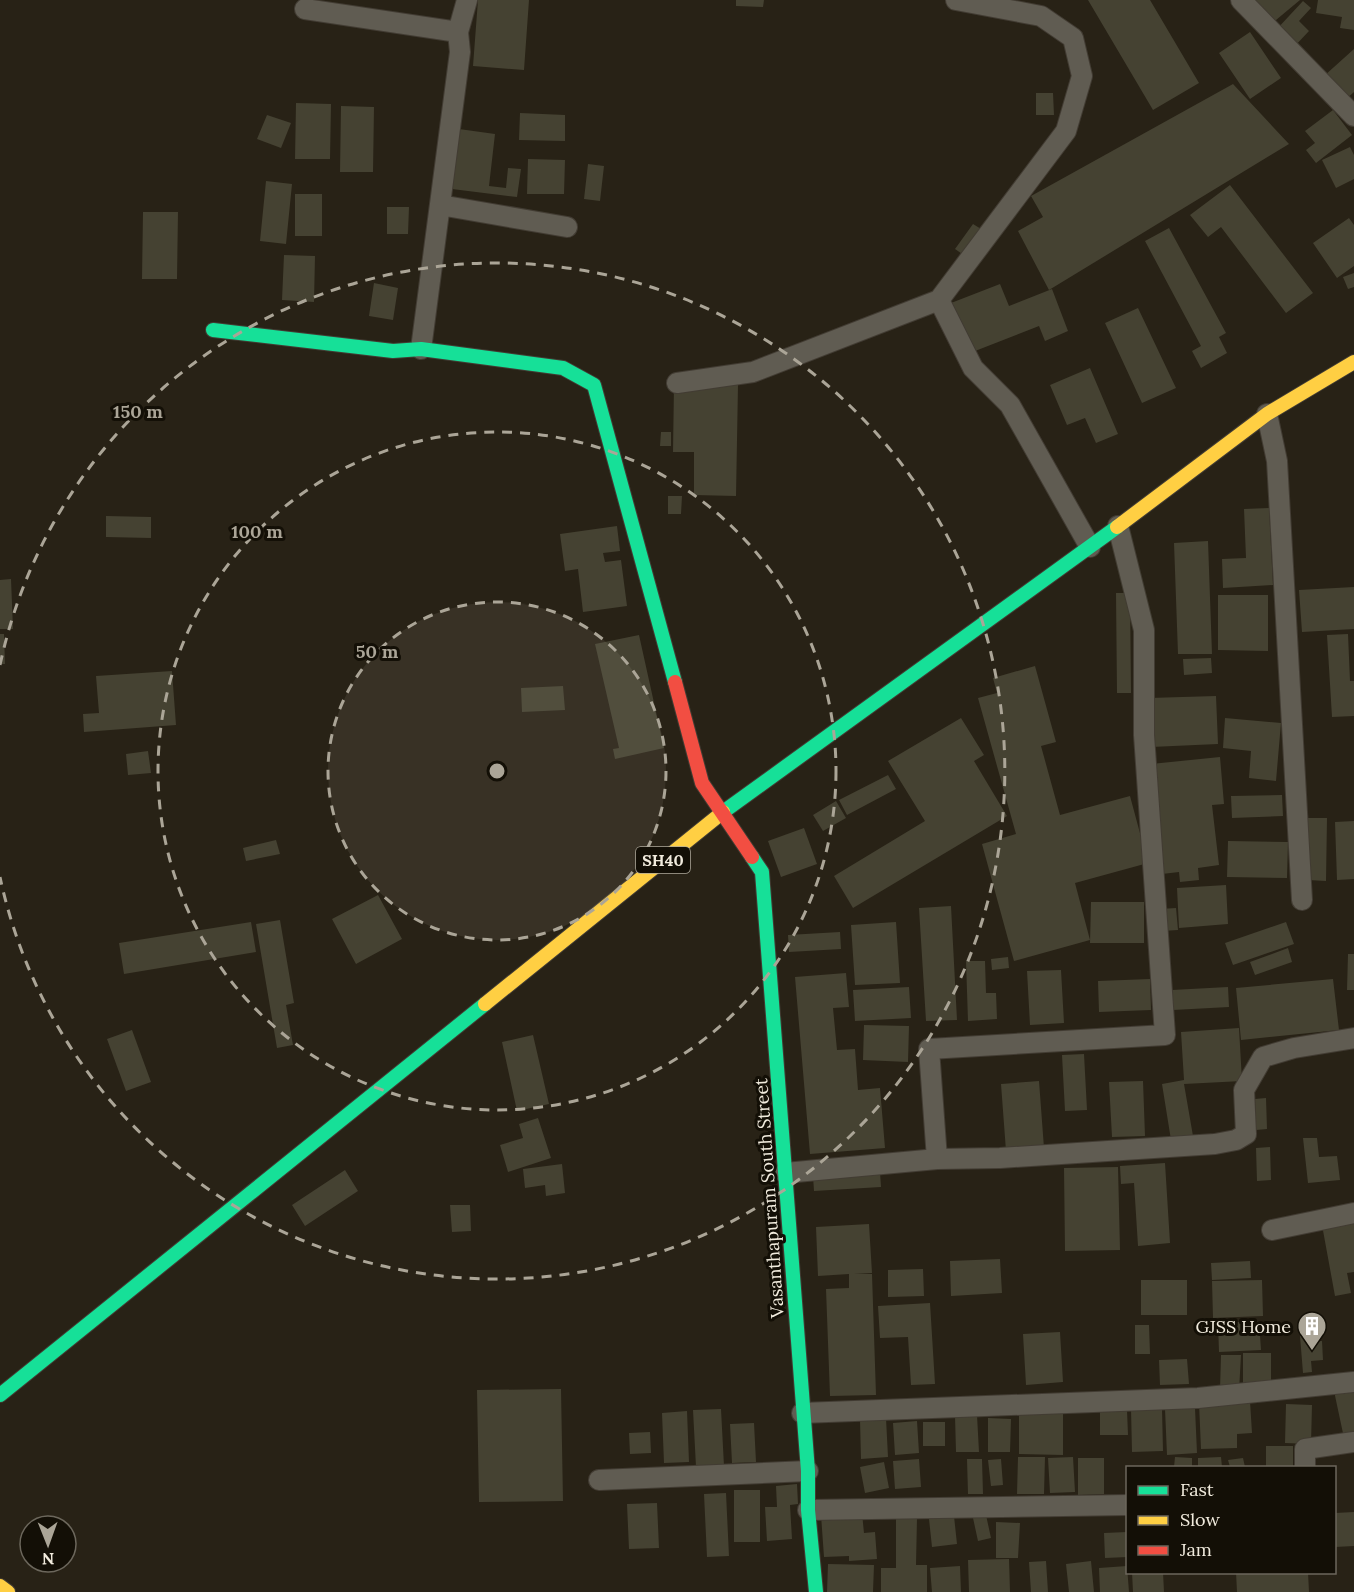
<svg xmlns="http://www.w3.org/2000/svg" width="1354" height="1592" viewBox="0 0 1354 1592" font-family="Lora,serif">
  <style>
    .building { fill: #454232 }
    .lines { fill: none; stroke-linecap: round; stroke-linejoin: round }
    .street-casing { stroke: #423c33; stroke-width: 22 }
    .fast-casing { stroke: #423c33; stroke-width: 16 }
    .slow-casing { stroke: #423c33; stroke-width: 16 }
    .jam-casing { stroke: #423c33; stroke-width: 16 }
    .street { stroke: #605c52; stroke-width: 20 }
    .fast { stroke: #16e098; stroke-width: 14 }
    .slow { stroke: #ffcf43; stroke-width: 14 }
    .jam { stroke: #f24e42; stroke-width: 14 }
    .ring { fill: none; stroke: #aba597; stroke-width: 3; stroke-dasharray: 10 8 }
    .labels { text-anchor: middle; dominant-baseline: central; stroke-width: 6; stroke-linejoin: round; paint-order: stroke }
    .shield { fill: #130f06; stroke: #aea99c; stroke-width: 1.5 }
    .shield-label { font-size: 16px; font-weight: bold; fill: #f1ebdd }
    .street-label { font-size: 18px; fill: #f1ebdd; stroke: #130f06 }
    .poi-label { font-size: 18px; fill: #f1ebdd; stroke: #130f06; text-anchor: end }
    .centre { fill: #aba597; stroke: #130f06; stroke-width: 3 }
    .ring-label { font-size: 18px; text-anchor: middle; font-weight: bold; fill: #aba597; stroke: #130f06; stroke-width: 6; stroke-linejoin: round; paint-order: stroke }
  </style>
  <rect width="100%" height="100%" fill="#282216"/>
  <path class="building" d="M478 0H529L524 70 473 66Z
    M736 0H764L763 7 736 6Z
    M1088 0H1150L1199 83 1153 110Z
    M1248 0H1300L1270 25Z
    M1318 0H1354V30L1340 28 1342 17 1316 13Z
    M1303 1 1311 8 1299 21 1309 31 1294 47 1276 30Z
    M1250 32 1281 78 1250 99 1219 53Z
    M1354 49V92L1345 100 1324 76Z
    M1233 84 1289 144 1049 290 1018 231 1043 217 1031 196Z
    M1036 93H1053L1054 115H1036Z
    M296 103 331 104 330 159H295Z
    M341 106 374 107 373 172H340Z
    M1333 110 1352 135 1316 163 1306 150 1315 143 1305 131Z
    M520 113 565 115V141L519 140Z
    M267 115 291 123 281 148 257 139Z
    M459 129 495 134 489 186 506 188 508 168 521 169 517 197 452 189Z
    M1350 147 1354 155V179L1336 188 1322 160Z
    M528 159 565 160 564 194H527Z
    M588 164 604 166 600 201 584 199Z
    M266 181 292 184 286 244 260 241Z
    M1230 185 1313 293 1286 313 1221 227 1208 237 1190 215Z
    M295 194H322V236H295Z
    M387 207H409L408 234H387Z
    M143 212H178L177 279H142Z
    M1349 218 1354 225V266L1337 278 1313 243Z
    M973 224 986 232 968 258 955 249Z
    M1169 228 1226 333 1219 337 1227 353 1201 368 1192 351 1201 346 1145 241Z
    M284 255 315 256 314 302 282 300Z
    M1354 273V287L1348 289 1343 277Z
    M374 283 398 288 393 320 369 316Z
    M1000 284 1009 306 1052 289 1068 331 1045 341 1039 326 970 353 951 303Z
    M1138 308 1176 388 1142 403 1105 323Z
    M1090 368 1118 434 1096 443 1085 418 1067 425 1050 385Z
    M674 384 738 385 736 496 694 495V452H673Z
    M661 432H671V446H660Z
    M668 496H682L681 514H668Z
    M1269 508 1273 585 1223 588 1222 559 1246 558 1244 509Z
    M106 516 151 517V538L106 537Z
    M617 526 620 551 603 553 605 562 621 560 627 606 583 612 578 569 565 571 560 534Z
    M1208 541 1212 654H1178L1174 543Z
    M11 579 13 629H0V580Z
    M1354 587V629L1302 632 1299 590Z
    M1116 593H1130L1131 693H1117Z
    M1218 595H1268V651L1218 650Z
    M0 634H4L5 664H0Z
    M1348 634 1350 681H1354V716L1332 717 1327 635Z
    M639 635 664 748 615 759 613 749 619 748 595 644Z
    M1211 658 1212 673 1184 675 1183 659Z
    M1035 666 1056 742 1041 746 1060 815 1130 796 1148 863 1075 883 1090 940 1014 961 982 844 1016 834 978 698 997 693 993 678Z
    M172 671 176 725 84 732 83 714 99 713 96 676Z
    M563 686 565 710 522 712 521 688Z
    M1216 696 1218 744 1151 747 1149 698Z
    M961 718 984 755 974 761 1007 816 853 908 834 876 925 821 888 761Z
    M1225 718 1281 723 1276 781 1249 778 1251 751 1223 748Z
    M148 751 151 773 128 775 126 754Z
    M1220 757 1224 804 1212 805 1219 865 1198 868 1199 880 1180 882 1179 872 1162 874 1151 764Z
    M888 775 896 789 847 815 839 800Z
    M1282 795 1283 816 1232 818 1231 796Z
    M836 801 846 818 823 831 813 815Z
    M1308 818H1327L1326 881 1308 880Z
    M1354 821V879L1337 880 1335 822Z
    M804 828 817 864 781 877 768 841Z
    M276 840 280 854 246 861 243 848Z
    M1228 841 1288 842 1287 878 1227 877Z
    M1226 885 1228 924 1179 928 1177 888Z
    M378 895 402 939 356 964 332 919Z
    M1091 902H1144V943H1090Z
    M951 906 957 1020 926 1021 919 908Z
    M1176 908 1178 930 1162 931 1160 909Z
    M280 920 294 1003 286 1005 293 1045 277 1048 256 924Z
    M251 922 256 952 124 974 119 943Z
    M896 922 900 983 855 985 851 925Z
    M1286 922 1294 944 1233 965 1225 943Z
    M840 932 841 949 789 952 788 935Z
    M1288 948 1292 962 1255 975 1250 962Z
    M1348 954H1354V990H1347Z
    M1008 957 1009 968 992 970 991 959Z
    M966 961H985L986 993H996L997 1019 968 1021Z
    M1061 970 1064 1023 1030 1025 1027 971Z
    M846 973 849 1007 833 1008 837 1050 855 1049 858 1090 880 1088 885 1148 810 1154 795 977Z
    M1150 979 1151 1010 1099 1012 1098 981Z
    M1333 979 1339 1030 1241 1040 1236 988Z
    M909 987 911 1018 855 1021 853 990Z
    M1228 987 1229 1007 1173 1010 1172 990Z
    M864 1025 909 1026 908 1062 863 1060Z
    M1239 1028 1242 1081 1184 1084 1193 1136 1171 1140 1162 1084 1184 1080 1181 1032Z
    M132 1030 151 1082 126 1091 107 1039Z
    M533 1035 549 1104 517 1111 502 1042Z
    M1084 1054 1087 1110 1065 1111 1062 1055Z
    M1039 1081 1044 1148 1006 1151 1001 1084Z
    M1143 1081 1145 1136 1112 1137 1109 1082Z
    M1266 1098 1267 1129 1256 1130 1255 1099Z
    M538 1118 551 1158 508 1172 500 1145 523 1138 519 1124Z
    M1303 1138H1317L1319 1157 1337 1156 1340 1180 1308 1183Z
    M1270 1147 1271 1180 1257 1181 1256 1148Z
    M1165 1163 1170 1243 1138 1246 1134 1183 1121 1184 1120 1166Z
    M562 1164 565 1193 546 1196 545 1185 525 1188 523 1169Z
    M1118 1167 1120 1250 1065 1251 1064 1168Z
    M345 1170 358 1191 305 1226 292 1205Z
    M880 1172 881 1187 814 1191 813 1176Z
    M450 1205H470L471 1231 452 1232Z
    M1354 1219V1272L1347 1273 1351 1293 1335 1296 1322 1225Z
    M869 1224 872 1273 854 1274H872L876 1395 830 1396 826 1289 849 1288V1274L818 1276 816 1227Z
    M1000 1259 1002 1293 951 1296 950 1261Z
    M1250 1261 1251 1278 1212 1280 1211 1263Z
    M923 1269 924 1296 888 1297V1270Z
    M1141 1280H1187V1315H1141Z
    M1262 1280 1263 1316 1213 1318 1212 1281Z
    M930 1303 935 1384 911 1385 908 1337 880 1338 878 1306Z
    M1259 1321 1261 1350 1219 1352 1218 1323Z
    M1135 1325H1149L1150 1354H1135Z
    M1060 1332 1063 1382 1026 1385 1023 1334Z
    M1306 1335V1342L1322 1341 1323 1360 1311 1361 1312 1372 1303 1373 1300 1336Z
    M1243 1353H1271V1387H1243Z
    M1221 1355H1241L1239 1391 1220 1390Z
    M1187 1359 1189 1384 1160 1385 1159 1360Z
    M1354 1387V1436L1344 1438 1334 1391Z
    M561 1389 563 1501 479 1502 477 1390Z
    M1250 1401 1252 1433 1237 1434V1448L1201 1449 1199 1403Z
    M1286 1404 1312 1405 1311 1444 1285 1443Z
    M1162 1408 1163 1451 1132 1452 1131 1409Z
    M1195 1408 1197 1453 1167 1455 1165 1409Z
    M721 1409 724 1466 696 1467 693 1410Z
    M1100 1410H1127L1128 1435H1100Z
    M687 1411 689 1462 664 1463 662 1413Z
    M1019 1413H1063V1455L1019 1454Z
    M977 1415 979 1452H956L955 1416Z
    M886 1418 888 1457 861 1459 860 1420Z
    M988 1418 1011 1419 1010 1452H988Z
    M917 1421 919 1453 895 1455 893 1423Z
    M923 1422H945V1446H923Z
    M754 1423 756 1462 732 1463 730 1424Z
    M650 1432 651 1453 630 1454 629 1433Z
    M1266 1446H1293V1467H1266Z
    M1018 1457H1045L1044 1494H1017Z
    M1073 1457 1075 1492 1050 1493 1048 1458Z
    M1175 1457 1192 1458V1467H1174Z
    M1221 1457 1222 1467H1198V1458Z
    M1078 1458H1104V1494L1078 1495Z
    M1243 1458 1245 1467H1230L1228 1460Z
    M919 1459 921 1487 895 1489 893 1461Z
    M967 1459H982L983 1494H968Z
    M1001 1459 1003 1485 991 1486 988 1460Z
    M884 1462 889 1488 865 1493 860 1467Z
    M797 1484 798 1504 790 1505 792 1539 767 1541 765 1507H777L776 1486Z
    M734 1490H760V1542H734Z
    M726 1493 729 1556 707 1557 704 1494Z
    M657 1503 659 1548 629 1549 627 1504Z
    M1354 1512V1546L1335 1547V1513Z
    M862 1513 864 1533 875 1532 877 1559 849 1561V1556L824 1557 821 1515Z
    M986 1515 991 1538 978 1541 973 1518Z
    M954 1516 957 1544 932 1547 929 1519Z
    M896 1518H917L916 1565H927V1592H881V1568H896Z
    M996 1522 1020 1523 1018 1558H996Z
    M1127 1532 1128 1557 1105 1558 1104 1533Z
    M1009 1559 1010 1592H969L968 1560Z
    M1046 1561 1048 1592H1031L1029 1562Z
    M1091 1561 1094 1592H1069L1066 1564Z
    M828 1564 874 1565 873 1592H827Z
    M960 1566 961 1592H932L930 1568Z
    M1127 1566 1129 1592H1100L1099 1568Z
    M1132 1572H1163L1164 1592H1133Z
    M1236 1572H1308L1309 1592H1237Z"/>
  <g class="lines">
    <g class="street-casing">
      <path id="street" d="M956 0 1041 16 1073 38 1082 76 1066 131 939 300 973 368 1010 405 1090 547
        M1241 0 1354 116
        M305 9 458 32
        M440 205 567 227
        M421 349 460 52 458 32 467 0
        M677 383 753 372 939 300
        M1267 414 1277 461 1302 900
        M937 1159 929 1049 1165 1035 1144 735V630L1118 526
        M785 1173 937 1159 1000 1158 1215 1144 1236 1140 1246 1134 1244 1090 1263 1057 1294 1048 1354 1038
        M1272 1230 1354 1213
        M802 1413 1198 1398 1354 1382
        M1305 1468V1449L1354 1442
        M599 1480 808 1471
        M808 1510 1128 1505"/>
    </g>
    <g class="fast-casing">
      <path id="fast" d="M213 330 393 351 421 349 563 368 594 385 675 682
        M723 812 1117 527
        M752 857 762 872 808 1471V1510L816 1592
        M0 1395 485 1004"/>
    </g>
    <g class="slow-casing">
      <path id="slow" d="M1117 527 1267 414 1354 362
        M485 1004 723 812
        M0 1586 8 1592"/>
    </g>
    <g class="jam-casing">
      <path id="jam" d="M675 682 702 783 752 857"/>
    </g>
    <use href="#street" class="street"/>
    <use href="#fast" class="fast"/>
    <use href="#slow" class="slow"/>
    <use href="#jam" class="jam"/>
  </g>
  <circle cx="497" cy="771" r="169" fill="#aba597" fill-opacity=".12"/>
  <g class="ring">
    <circle cx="497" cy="771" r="169"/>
    <circle cx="497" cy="771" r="339"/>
    <path d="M0 665A508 508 0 1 1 0 877"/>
  </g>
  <defs>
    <g id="building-pin" transform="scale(1.5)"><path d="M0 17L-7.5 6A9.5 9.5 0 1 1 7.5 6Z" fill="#aba597" stroke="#130f06"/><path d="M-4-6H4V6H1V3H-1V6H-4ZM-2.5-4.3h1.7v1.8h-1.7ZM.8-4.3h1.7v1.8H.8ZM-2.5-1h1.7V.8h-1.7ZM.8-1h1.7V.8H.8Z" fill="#fff"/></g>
  </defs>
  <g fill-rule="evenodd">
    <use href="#building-pin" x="1312" y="1326"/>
  </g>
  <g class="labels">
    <rect class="shield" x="636" y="847" width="54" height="26" rx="4.5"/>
    <g class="shield-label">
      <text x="663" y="860">SH40</text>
    </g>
    <g class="street-label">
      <text transform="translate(769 1198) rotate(-94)">Vasanthapuram South Street</text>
    </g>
    <g class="poi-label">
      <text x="1291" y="1326">GJSS Home</text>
    </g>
  </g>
  <circle cx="497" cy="771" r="9" class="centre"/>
  <g class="ring-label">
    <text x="138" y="418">150 m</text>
    <text x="257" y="538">100 m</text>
    <text x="377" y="658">50 m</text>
  </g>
  <rect x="1126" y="1466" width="210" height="108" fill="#130f06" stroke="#6c675c" stroke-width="1.5"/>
  <rect x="1138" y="1486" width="30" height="9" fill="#16e098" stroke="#6c675c" stroke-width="1.5"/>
  <text x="1180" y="1496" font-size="18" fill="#f1ebdd">Fast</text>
  <rect x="1138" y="1516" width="30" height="9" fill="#ffcf43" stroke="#6c675c" stroke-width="1.5"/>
  <text x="1180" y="1526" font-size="18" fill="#f1ebdd">Slow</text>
  <rect x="1138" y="1546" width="30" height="9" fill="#f24e42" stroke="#6c675c" stroke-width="1.5"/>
  <text x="1180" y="1556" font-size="18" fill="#f1ebdd">Jam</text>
  <g transform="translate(48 1544) rotate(179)"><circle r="28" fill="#130f06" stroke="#6c675c" stroke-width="1.5"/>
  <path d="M0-4.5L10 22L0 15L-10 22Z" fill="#aba597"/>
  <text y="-9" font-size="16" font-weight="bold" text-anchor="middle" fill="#f1ebdd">N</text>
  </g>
</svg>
